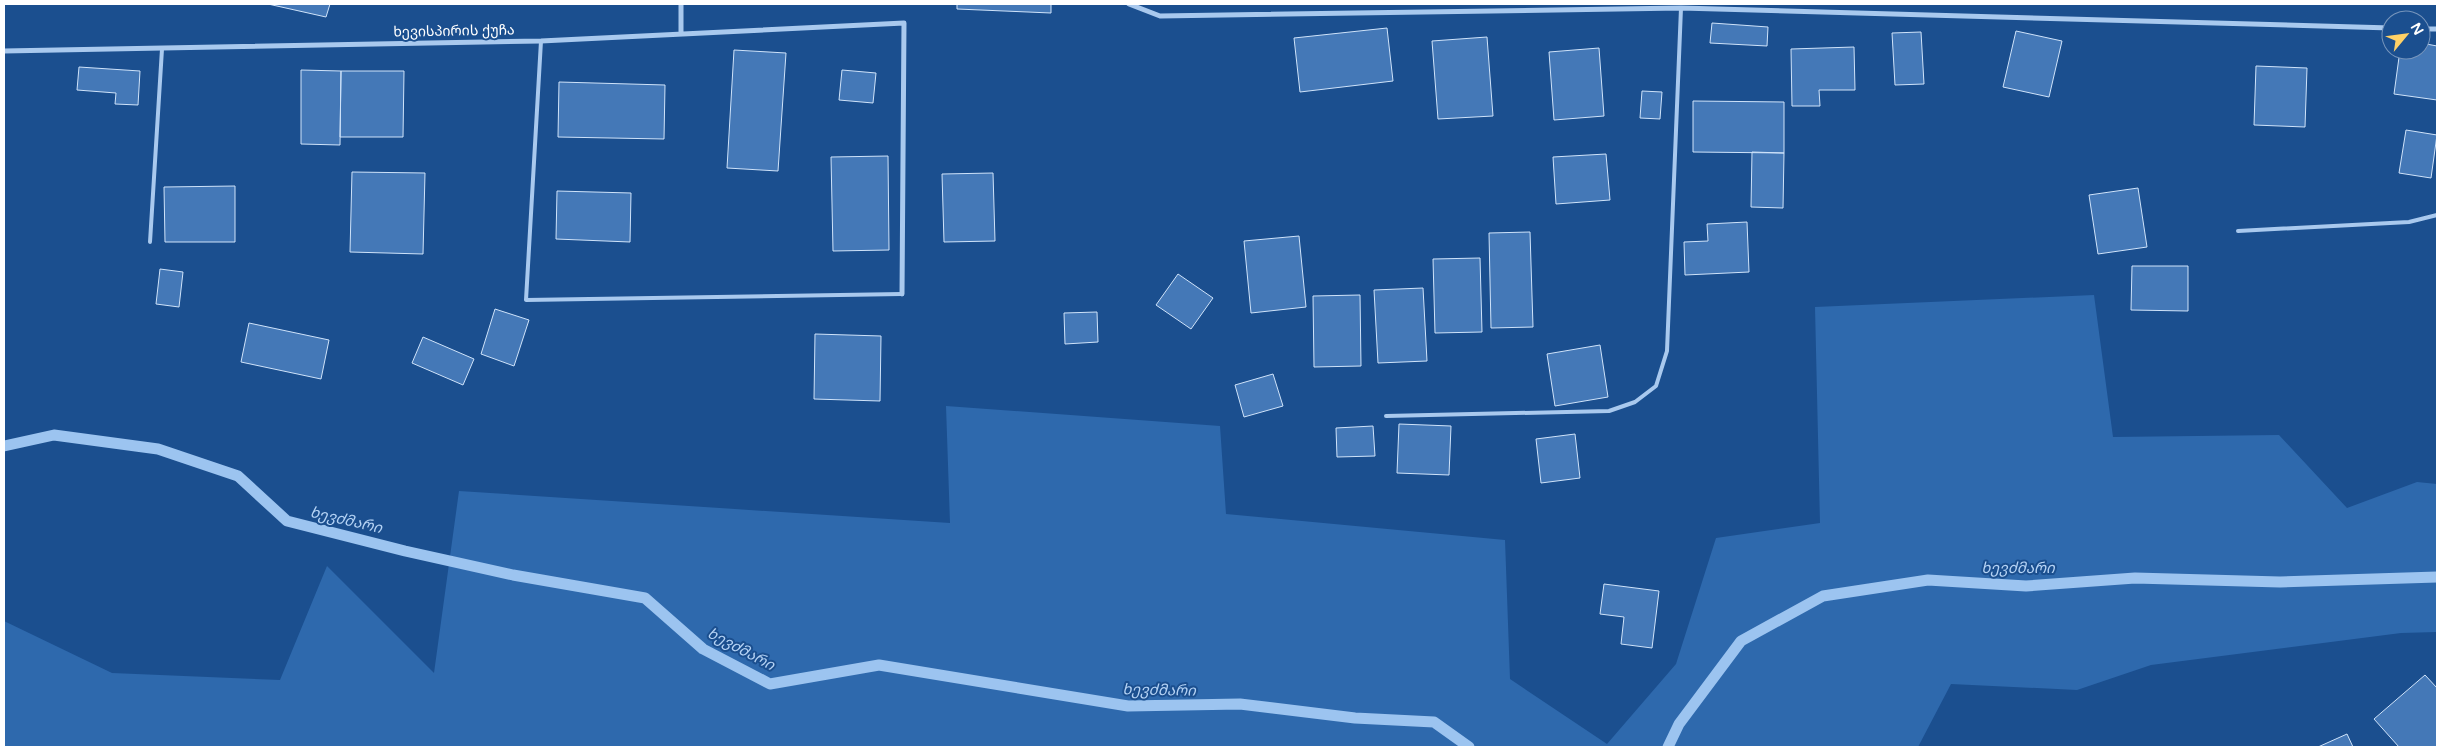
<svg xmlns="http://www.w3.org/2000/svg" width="2441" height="751" viewBox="0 0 2441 751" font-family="'Varela Round','Noto Sans Georgian',sans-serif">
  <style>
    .green { fill: #2e69ad }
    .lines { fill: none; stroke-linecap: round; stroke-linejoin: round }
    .stream { stroke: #9cc4f0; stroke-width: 11 }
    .building { fill: #4478b7; stroke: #cfe3fa }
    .lane { stroke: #a9c9ee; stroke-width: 4 }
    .street { stroke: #a9c9ee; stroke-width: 5 }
    .labels { text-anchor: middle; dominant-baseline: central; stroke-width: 4; stroke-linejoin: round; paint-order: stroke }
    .street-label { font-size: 14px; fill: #fff; stroke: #1b4f8f }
    .water-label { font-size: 15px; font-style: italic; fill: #b5d3f5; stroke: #1b4f8f }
  </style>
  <rect width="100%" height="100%" fill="#1b4f8f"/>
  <path class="green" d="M2094 295 2113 437 2279 435 2347 508 2417 482 2437 484V632L2401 633 2151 665 2077 690 1951 684 1918 747H4V621L112 673 280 680 327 566 434 673 459 491 950 523 946 406 1220 426 1226 514 1505 540 1510 679 1607 744 1676 664 1716 538 1820 523 1815 307Z"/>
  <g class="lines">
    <path class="stream" d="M4 446 54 435 158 449 238 476 287 521 405 551 513 575 645 598 703 649 770 684 879 665 1128 706 1240 704 1355 718 1434 722 1469 747
      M1668 747 1679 724 1741 641 1823 596 1928 580 2026 586 2135 578 2280 582 2437 577"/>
  </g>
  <path class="building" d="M268 4H330L326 17Z
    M957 4H1051V13L957 9Z
    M1712 23 1768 27 1767 46 1710 43Z
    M1387 28 1393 81 1300 92 1294 38Z
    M2016 31 2062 41 2049 97 2003 87Z
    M1921 32 1924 84 1895 85 1892 33Z
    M1487 37 1493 116 1438 119 1432 41Z
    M2421 43 2437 46V100L2394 94 2400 50H2421Z
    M1854 47 1855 90H1819L1820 106H1792L1791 49Z
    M1599 48 1604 116 1554 120 1549 52Z
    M734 50 786 53 778 171 727 168Z
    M2256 66 2307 68 2305 127 2254 125Z
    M79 67 140 71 138 105 115 104 116 93 77 90Z
    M301 70 341 71 340 145 301 144Z
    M842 70 876 73 873 103 839 100Z
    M341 71H404L403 137H340Z
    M559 82 665 85 664 139 558 137Z
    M1642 91 1662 92 1660 119 1640 118Z
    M1693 101 1784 102V153L1693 152Z
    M2406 130 2437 135 2431 178 2399 173Z
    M1752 152 1784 153 1783 208 1751 207Z
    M1606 154 1610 200 1556 204 1553 157Z
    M888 156 889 250 833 251 831 157Z
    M352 172 425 173 423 254 350 252Z
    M993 173 995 241 944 242 942 174Z
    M235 186V242H165L164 187Z
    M2138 188 2147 247 2098 254 2089 195Z
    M557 191 631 193 630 242 556 239Z
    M1747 222 1749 272 1685 275 1684 242 1708 241 1707 224Z
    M1530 232 1533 327 1491 328 1489 233Z
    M1299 236 1306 307 1251 313 1244 241Z
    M1480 258 1482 332 1435 333 1433 259Z
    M2132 266H2188V311L2131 310Z
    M160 269 183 272 179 307 156 304Z
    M1178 274 1213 298 1191 329 1156 305Z
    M1423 288 1427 361 1378 363 1374 290Z
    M1360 295 1361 366 1314 367 1313 296Z
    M495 309 529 320 514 366 481 354Z
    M1097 312 1098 342 1065 344 1064 313Z
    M249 323 329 340 321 379 241 362Z
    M815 334 881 336 880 401 814 399Z
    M423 337 474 359 463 385 412 363Z
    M1600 345 1608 397 1555 406 1547 354Z
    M1273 374 1283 406 1244 417 1235 385Z
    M1399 424 1451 426 1449 475 1397 473Z
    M1373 426 1375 456 1337 457 1336 428Z
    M1575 434 1580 478 1541 483 1536 439Z
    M1604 584 1659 591 1652 648 1621 644 1624 617 1600 614Z
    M2425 675 2437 688V747H2399L2374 719Z
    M2347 734 2353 747H2318Z"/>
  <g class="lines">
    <path class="lane" d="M541 41 526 300 902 294
      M2238 231 2409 222 2437 215
      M150 242 162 49
      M1386 416 1609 411 1635 402 1656 386 1667 351 1681 8"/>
    <path class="street" d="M1129 4 1160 16 1681 8 2391 28
      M2421 29H2437
      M681 34V4
      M4 51 541 41 904 23 902 294"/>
  </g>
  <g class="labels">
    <g class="street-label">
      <text transform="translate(454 31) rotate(-1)">ხევისპირის ქუჩა</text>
    </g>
    <g class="water-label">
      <text transform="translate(346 520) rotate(13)">ხევძმარი</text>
      <text x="2018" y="568">ხევძმარი</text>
      <text transform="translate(741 649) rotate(28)">ხევძმარი</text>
      <text transform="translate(1159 690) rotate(1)">ხევძმარი</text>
    </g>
  </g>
  <rect width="2441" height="751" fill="none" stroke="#ffffff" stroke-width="10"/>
  <g transform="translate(2406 35) rotate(61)"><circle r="24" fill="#1b4f8f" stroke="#7695bc"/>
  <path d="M0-4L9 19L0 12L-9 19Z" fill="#ffd166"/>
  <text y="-8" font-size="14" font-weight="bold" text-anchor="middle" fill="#ffffff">N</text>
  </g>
</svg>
